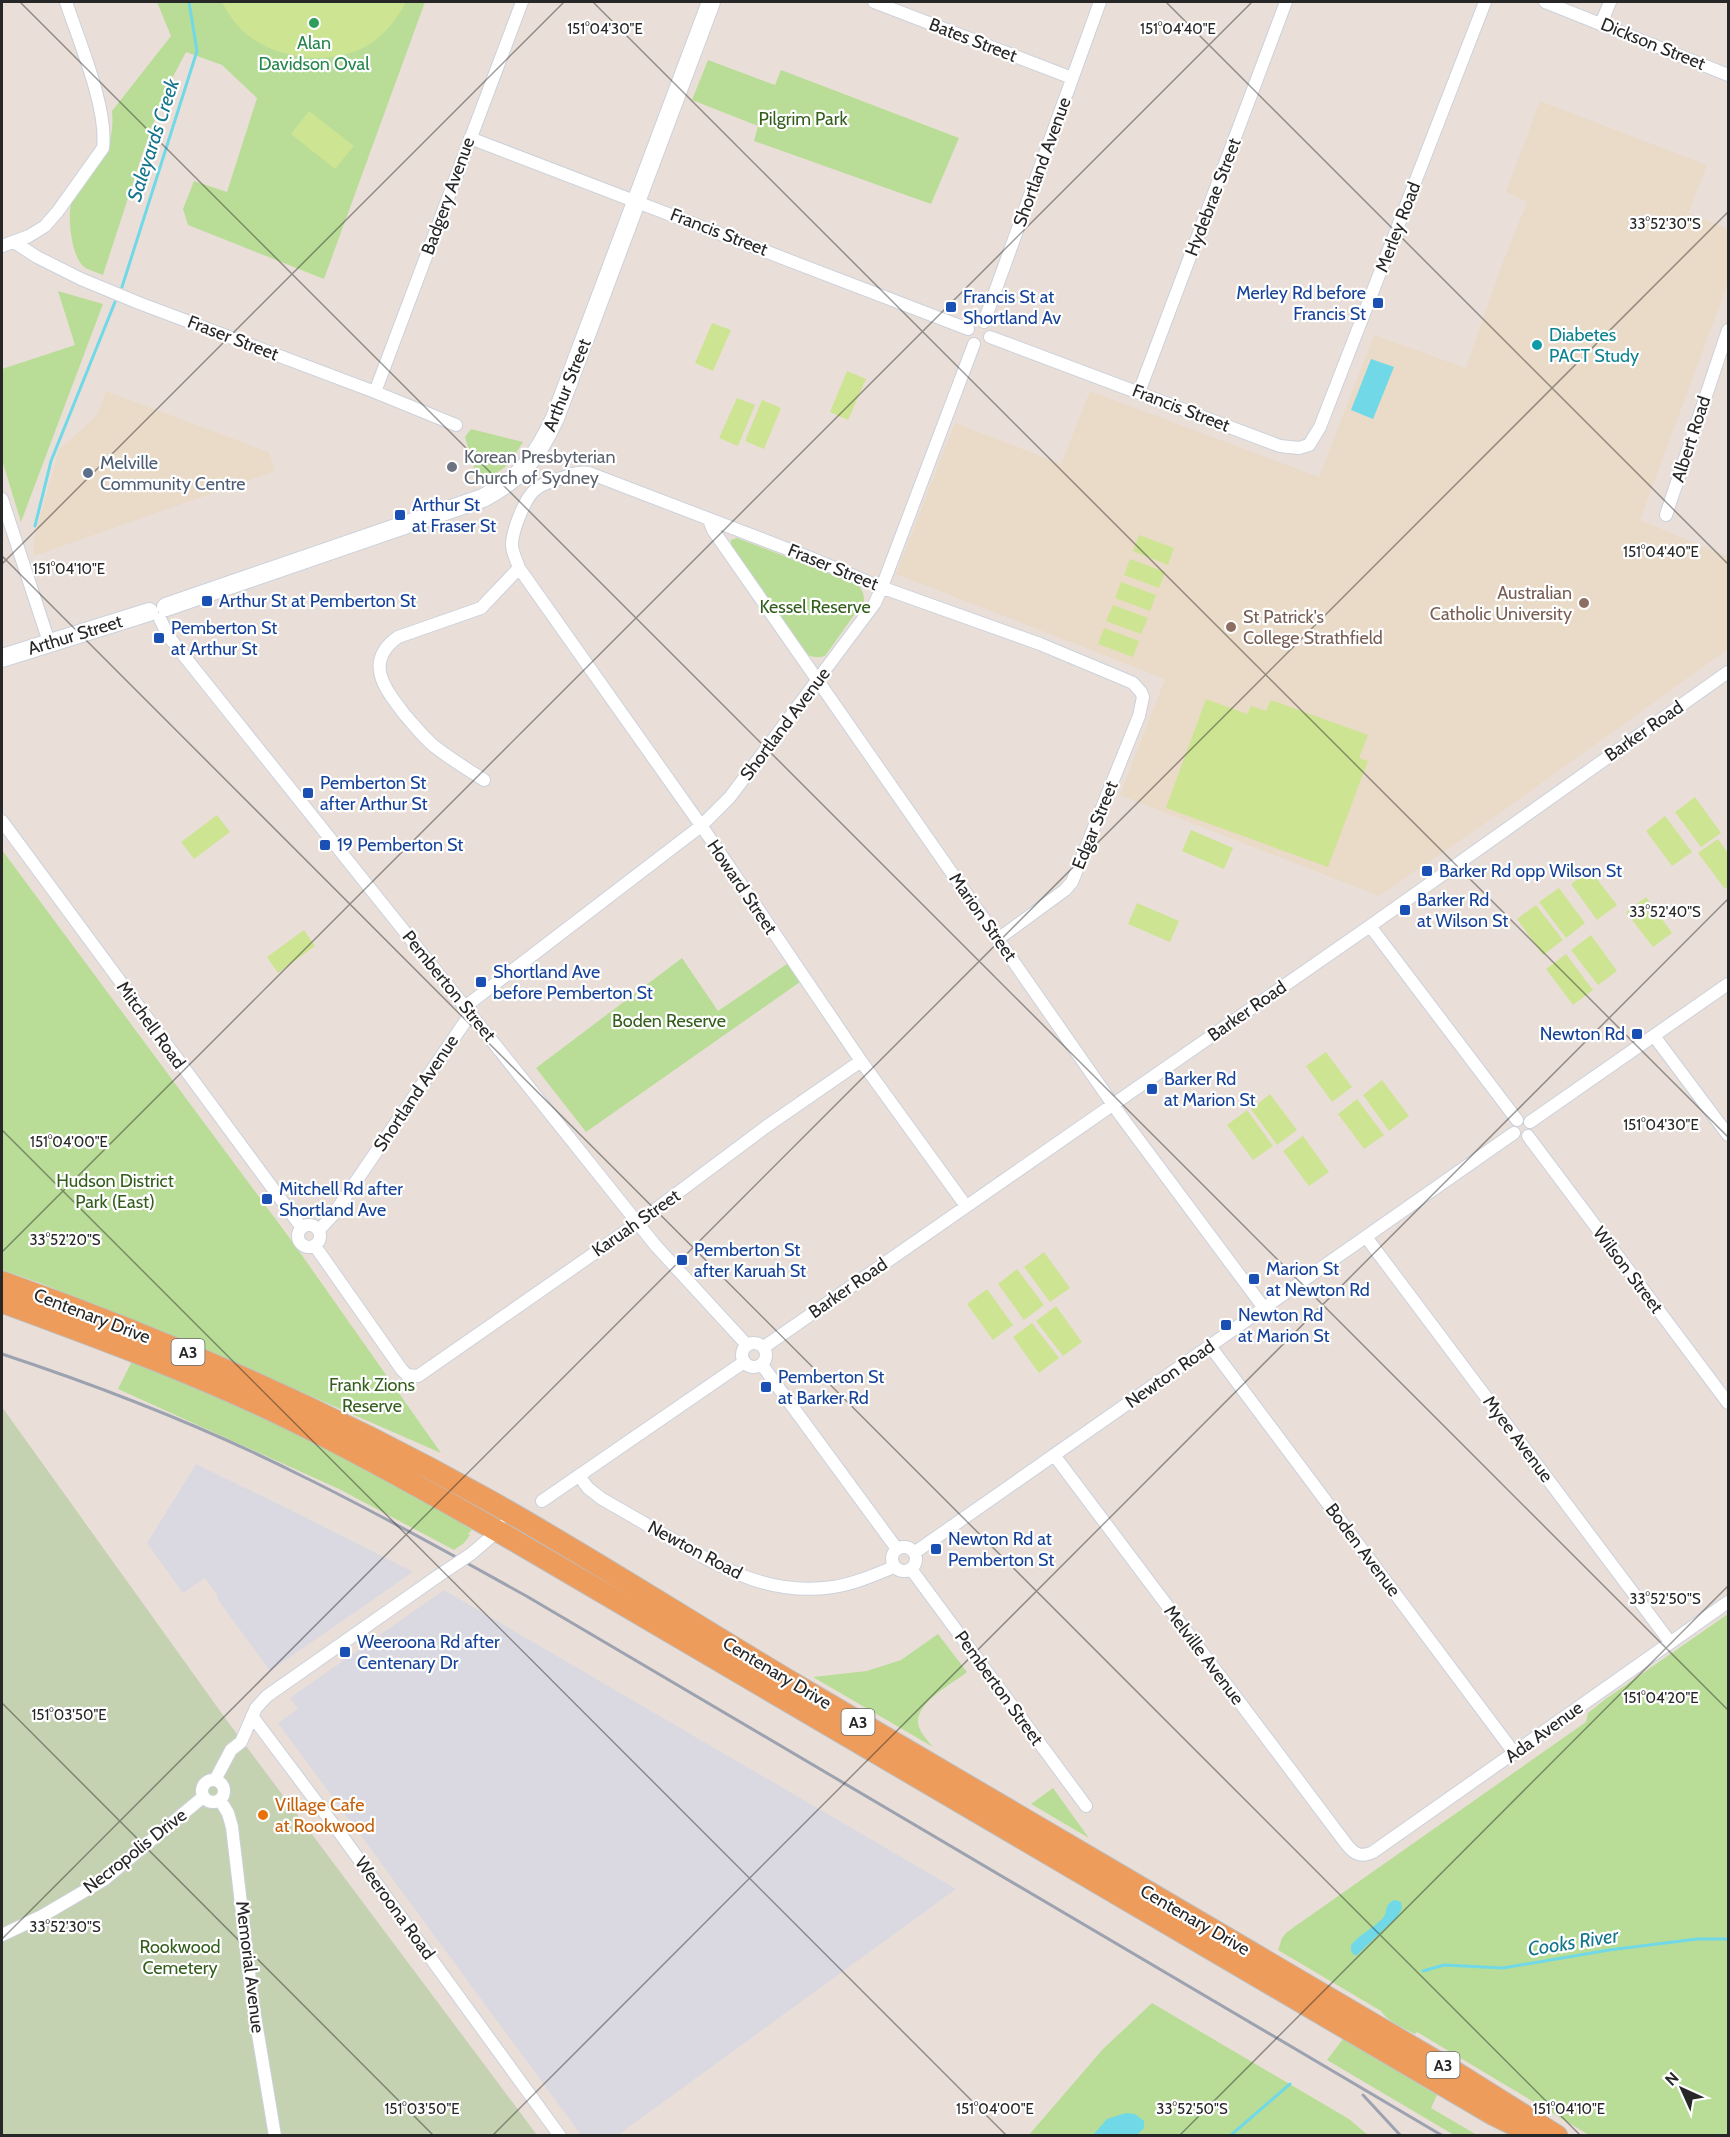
<svg xmlns="http://www.w3.org/2000/svg" width="1730" height="2137" viewBox="0 0 1730 2137" font-family="Cabin,sans-serif">
  <style>
    .industrial { fill: #dad9e1 }
    .education { fill: #eadac8 }
    .green { fill: #b9dd97 }
    .cemetery { fill: #c5d2b1 }
    .pitch { fill: #cde493 }
    .water { fill: #70d8e7 }
    .lines { fill: none; stroke-linecap: round; stroke-linejoin: round }
    .stream { stroke: #70d8e7; stroke-width: 3 }
    .minor-casing { stroke: #cbd1db; stroke-width: 14 }
    .secondary-casing { stroke: #cbd1db; stroke-width: 20 }
    .trunk-casing { stroke: #bebebe; stroke-width: 23 }
    .minor { stroke: #fff; stroke-width: 12 }
    .secondary { stroke: #fff; stroke-width: 18 }
    .trunk { stroke: #ee9c5b; stroke-width: 21 }
    .rail { stroke: #9ca2b0; stroke-width: 3 }
    .minor-bridge-casing { stroke: #cbd1db; stroke-width: 14; stroke-linecap: butt }
    .minor-bridge { stroke: #fff; stroke-width: 12 }
    .ticks { fill: none; stroke: #272727; stroke-width: 1.5; stroke-opacity: 0.45 }
    .leisure-dot { fill: #2e9e5b; stroke: #fff; stroke-width: 2 }
    .transit-dot { fill: #1a4fb4; stroke: #fff; stroke-width: 2 }
    .culture-dot { fill: #0f9aa8; stroke: #fff; stroke-width: 2 }
    .worship-dot { fill: #6b7280; stroke: #fff; stroke-width: 2 }
    .service-dot { fill: #5c6f8a; stroke: #fff; stroke-width: 2 }
    .education-dot { fill: #8d6e63; stroke: #fff; stroke-width: 2 }
    .food-dot { fill: #e8710a; stroke: #fff; stroke-width: 2 }
    .labels { text-anchor: middle; dominant-baseline: central; stroke-width: 4.5; stroke-linejoin: round; paint-order: stroke }
    .shield { fill: #fff; stroke: #686868; stroke-width: 1.5 }
    .shield-label { font-size: 16px; font-weight: bold; fill: #272727 }
    .street-label { font-size: 18px; fill: #272727; stroke: #fff }
    .leisure-label { font-size: 18px; fill: #27864d; stroke: #fff }
    .park-label { font-size: 18px; fill: #335e1c; stroke: #fff }
    .transit-label { font-size: 18px; fill: #164399; stroke: #fff; text-anchor: start }
    .culture-label { font-size: 18px; fill: #0d838f; stroke: #fff; text-anchor: start }
    .worship-label { font-size: 18px; fill: #5b616d; stroke: #fff; text-anchor: start }
    .service-label { font-size: 18px; fill: #4e5e75; stroke: #fff; text-anchor: start }
    .education-label { font-size: 18px; fill: #785e54; stroke: #fff; text-anchor: end }
    .food-label { font-size: 18px; fill: #c56008; stroke: #fff; text-anchor: start }
    .water-label { font-size: 20px; font-style: italic; fill: #14758d; stroke: #fff }
    .ticks-label { font-size: 15px; text-anchor: middle; fill: #272727; stroke: #fff; stroke-width: 4.5; stroke-linejoin: round; paint-order: stroke }
  </style>
  <rect width="100%" height="100%" fill="#e9dfd8"/>
  <path class="industrial" d="M196 1464 299 1514 413 1572 270 1671 216 1597 218 1596 205 1578 183 1593 147 1543Z
    M444 1590 956 1889 618 2135H581L278 1723 298 1709 290 1698Z"/>
  <path class="education" d="M1540 101 1707 165 1688 213 1728 229V283L1640 520 1728 557V649L1500 813 1379 896 1120 795 1165 679 896 574 955 423 1061 464 1090 391 1319 477 1374 335 1466 368 1498 275 1527 202 1506 192Z
    M106 391 269 452 275 471 34 556 33 543 59 450 97 415Z"/>
  <path class="green" d="M157 2H425L324 279 188 225 183 209 194 181 227 192 257 98 222 65 186 52 167 88 143 152 103 275C97 272 86 270 82 265 71 253 66 212 73 198 91 163 116 157 112 111L171 36Z
    M708 60 775 85 781 70 959 138 931 204 754 141 758 126 692 100Z
    M58 291 103 304 21 522 2 460V369L75 345Z
    M471 429 523 442 508 465 479 485 465 437Z
    M737 538 857 584C862 589 864 593 864 601L825 656C815 659 809 656 801 651L731 547V540Z
    M2 850 294 1244 441 1453 224 1358 40 1283 2 1270Z
    M682 958 718 1011 787 964 800 982 586 1132 536 1068Z
    M132 1361C249 1409 365 1461 472 1530L468 1534 470 1535 464 1543 454 1550 339 1489 118 1389Z
    M1728 1614V2135H1589L1417 2032 1415 2034C1403 2028 1387 2021 1381 2011L1278 1950 1282 1938 1287 1932 1586 1722 1588 1713 1607 1698Z
    M938 1634 967 1672C952 1684 911 1705 919 1727 922 1735 928 1741 933 1747L813 1677 867 1671 901 1660Z
    M1053 1788 1089 1838 1031 1804Z
    M1152 2003 1349 2119 1368 2135 1028 2136 1103 2049Z
    M1343 2039 1437 2095 1431 2108 1477 2135H1454L1327 2060Z"/>
  <path class="cemetery" d="M2 1407 228 1722 537 2135H2Z"/>
  <path class="pitch" d="M222 2H406C399 15 390 28 378 38 343 68 277 62 244 32 235 24 227 12 222 2Z
    M309 111 354 146 335 169 291 134Z
    M712 323 731 330 713 371 695 363Z
    M847 371 866 379 848 420 830 412Z
    M737 398 755 405 738 446 719 438Z
    M762 400 781 408 764 449 745 441Z
    M1139 535 1174 548 1168 565 1133 551Z
    M1130 559 1165 572 1159 588 1124 575Z
    M1121 582 1156 595 1150 611 1115 598Z
    M1113 605 1148 618 1141 634 1106 621Z
    M1104 628 1139 641 1133 657 1098 644Z
    M1206 699 1247 714 1251 706 1266 711 1271 700 1368 735 1359 758 1368 761 1328 867 1166 808Z
    M1695 797 1721 833 1701 847 1675 812Z
    M217 815 230 832 194 859 181 842Z
    M1665 816 1692 852 1672 866 1646 831Z
    M1191 830 1233 848 1224 869 1182 851Z
    M1718 839 1728 853V886L1725 889 1698 853Z
    M1590 870 1617 905 1597 920 1571 884Z
    M1559 888 1585 923 1566 938 1539 902Z
    M1646 897 1672 933 1653 947 1626 912Z
    M1137 903 1179 921 1170 942 1128 924Z
    M1536 905 1563 940 1543 955 1517 919Z
    M304 930 315 946 278 973 267 957Z
    M1591 935 1617 971 1598 985 1571 950Z
    M1566 954 1593 990 1573 1005 1546 969Z
    M1326 1052 1352 1087 1332 1102 1306 1066Z
    M1382 1080 1409 1116 1389 1131 1363 1095Z
    M1270 1094 1297 1130 1277 1145 1251 1109Z
    M1357 1099 1384 1135 1364 1149 1338 1114Z
    M1247 1110 1273 1146 1253 1160 1227 1125Z
    M1303 1136 1329 1172 1309 1186 1283 1151Z
    M1044 1252 1070 1288 1050 1302 1024 1267Z
    M1017 1269 1044 1305 1024 1320 998 1284Z
    M987 1289 1013 1325 993 1340 967 1304Z
    M1056 1306 1082 1342 1063 1356 1036 1321Z
    M1032 1323 1059 1358 1039 1373 1013 1337Z"/>
  <path class="water" d="M1371 359 1394 367 1373 419 1351 410Z
    M1395 1900 1401 1902 1402 1908 1398 1916 1357 1955H1354L1351 1951V1945C1360 1934 1372 1929 1382 1919 1389 1912 1383 1904 1395 1900Z
    M1126 2113 1135 2114 1144 2121V2128L1137 2135H1093L1107 2119Z"/>
  <g class="lines">
    <path class="stream" d="M122 287 197 51 189 2
      M35 526 51 461 115 302
      M1423 1971 1444 1965 1503 1968 1609 1950 1697 1939H1728
      M1230 2136 1290 2084"/>
    <g class="minor-casing">
      <path id="minor" d="M874 2 1072 78
        M1545 2 1728 75
        M1601 24 1610 2
        M470 138 968 329
        M14 242 37 257 81 279 139 303 375 392 456 425
        M2 246 29 236 45 226 58 211 103 148C108 109 79 41 66 2
        M984 322 1100 2
        M990 337 1280 446 1299 448 1309 445 1320 427 1485 2
        M375 392 522 2
        M1139 392 1286 2
        M2 499 49 642
        M1666 515 1728 330
        M709 520 713 530 1121 1116 1264 1308
        M160 619 169 637 656 1246 747 1345
        M484 780C467 769 449 758 434 746 423 737 414 725 405 715 385 689 363 662 398 637L481 608 519 568
        M2 821 302 1228
        M1370 926 1517 1120
        M466 1006 701 826 730 797 875 603 882 587 974 344
        M1654 1036 1728 1135
        M1530 1122 1728 984
        M1528 1136 1728 1403
        M966 1206 861 1061 705 831 519 568C517 561 512 552 512 545 512 531 525 497 536 489 543 483 553 481 562 478 571 475 579 471 589 473L811 558 875 585 1040 644 1119 677 1133 683 1141 692 1143 697 1139 716 1072 882 1065 890 998 939
        M298 1236a11 11 0 1 1 22 0a11 11 0 1 1-22 0Z
        M319 1230 333 1215 471 1013
        M1366 1237 1670 1642
        M315 1246 402 1370 407 1375 418 1376 632 1227 767 1126 861 1061
        M742 1355a12 12 0 1 1 24 0a12 12 0 1 1-24 0Z
        M1210 1346 1515 1754
        M764 1347 1370 926 1728 672
        M762 1365 897 1549
        M1054 1455 1344 1841C1352 1852 1359 1859 1373 1852L1728 1602
        M579 1476 588 1488 602 1499C627 1513 652 1528 677 1542 727 1571 772 1596 833 1587 854 1584 874 1575 894 1567
        M542 1501 744 1362
        M892 1559a12 12 0 1 1 24 0a12 12 0 1 1-24 0Z
        M914 1553 1514 1133
        M471 1554 492 1536 500 1526
        M911 1569 1086 1806
        M252 1716 339 1832 560 2136
        M202 1791a11 11 0 1 1 22 0a11 11 0 1 1-22 0Z
        M215 1780 231 1750 241 1742 256 1708 267 1696 438 1576
        M220 1800 228 1813 232 1827 252 1998 275 2136
        M2 1935 42 1916 105 1879 203 1797"/>
    </g>
    <g class="secondary-casing">
      <path id="secondary" d="M166 607 483 498C521 478 537 457 555 418L711 2
        M2 658 149 612"/>
    </g>
    <g class="trunk-casing">
      <path id="trunk" d="M2 1282C172 1342 331 1412 488 1500 593 1559 693 1624 796 1685 1016 1815 1238 1944 1458 2074L1557 2136
        M2 1302C100 1338 198 1374 292 1420 368 1457 442 1499 515 1541L1494 2115 1525 2130"/>
    </g>
    <use href="#minor" class="minor"/>
    <use href="#secondary" class="secondary"/>
    <use href="#trunk" class="trunk"/>
    <path class="rail" d="M2 1354C105 1388 207 1428 304 1477 380 1514 454 1556 528 1597L1443 2136
      M1363 2095 1401 2136"/>
    <g class="minor-bridge-casing">
      <path id="minor-bridge" d="M438 1576 471 1554"/>
    </g>
    <use href="#minor-bridge" class="minor-bridge"/>
  </g>
  <path class="ticks" d="M20 2 1728 1710M593 2 1728 1137M1166 2 1728 564M2 556 1581 2136M2 564 564 2M2 1130 1007 2136M2 1252 1252 2M2 1703 434 2136M2 1939 1728 212M492 2136 1728 899M1179 2136 1728 1586"/>
  <circle class="leisure-dot" cx="314" cy="23" r="6"/>
  <g class="transit-dot">
    <rect x="1372" y="297" width="12" height="12" rx="3"/>
    <rect x="945" y="301" width="12" height="12" rx="3"/>
    <rect x="394" y="509" width="12" height="12" rx="3"/>
    <rect x="201" y="595" width="12" height="12" rx="3"/>
    <rect x="153" y="632" width="12" height="12" rx="3"/>
    <rect x="302" y="787" width="12" height="12" rx="3"/>
    <rect x="319" y="839" width="12" height="12" rx="3"/>
    <rect x="1421" y="865" width="12" height="12" rx="3"/>
    <rect x="1399" y="904" width="12" height="12" rx="3"/>
    <rect x="475" y="976" width="12" height="12" rx="3"/>
    <rect x="1631" y="1028" width="12" height="12" rx="3"/>
    <rect x="1146" y="1083" width="12" height="12" rx="3"/>
    <rect x="261" y="1193" width="12" height="12" rx="3"/>
    <rect x="676" y="1254" width="12" height="12" rx="3"/>
    <rect x="1248" y="1273" width="12" height="12" rx="3"/>
    <rect x="1220" y="1319" width="12" height="12" rx="3"/>
    <rect x="760" y="1381" width="12" height="12" rx="3"/>
    <rect x="930" y="1543" width="12" height="12" rx="3"/>
    <rect x="339" y="1646" width="12" height="12" rx="3"/>
  </g>
  <circle class="culture-dot" cx="1537" cy="345" r="6"/>
  <circle class="worship-dot" cx="452" cy="467" r="6"/>
  <circle class="service-dot" cx="88" cy="473" r="6"/>
  <g class="education-dot">
    <circle cx="1584" cy="603" r="6"/>
    <circle cx="1231" cy="627" r="6"/>
  </g>
  <circle class="food-dot" cx="263" cy="1815" r="6"/>
  <g class="labels">
    <g class="shield">
      <rect x="171.5" y="1339" width="33" height="26" rx="4.5"/>
      <rect x="841.5" y="1709" width="33" height="26" rx="4.5"/>
      <rect x="1426.5" y="2052" width="33" height="26" rx="4.5"/>
    </g>
    <g class="shield-label">
      <text x="188" y="1352">A3</text>
      <text x="858" y="1722">A3</text>
      <text x="1443" y="2065">A3</text>
    </g>
    <g class="street-label">
      <text transform="translate(973 40) rotate(21)">Bates Street</text>
      <text transform="translate(1653 44) rotate(22)">Dickson Street</text>
      <text transform="translate(1042 162) rotate(-70)">Shortland Avenue</text>
      <text transform="translate(448 196) rotate(-70)">Badgery Avenue</text>
      <text transform="translate(1213 197) rotate(-69)">Hydebrae Street</text>
      <text transform="translate(1398 227) rotate(-69)">Merley Road</text>
      <text transform="translate(719 232) rotate(21)">Francis Street</text>
      <text transform="translate(233 338) rotate(21)">Fraser Street</text>
      <text transform="translate(567 385) rotate(-68)">Arthur Street</text>
      <text transform="translate(1181 408) rotate(21)">Francis Street</text>
      <text transform="translate(1691 439) rotate(-72)">Albert Road</text>
      <text transform="translate(833 567) rotate(22)">Fraser Street</text>
      <text transform="translate(75 635) rotate(-17)">Arthur Street</text>
      <text transform="translate(785 724) rotate(-53)">Shortland Avenue</text>
      <text transform="translate(1644 731) rotate(-35)">Barker Road</text>
      <text transform="translate(1095 825) rotate(-68)">Edgar Street</text>
      <text transform="translate(742 887) rotate(56)">Howard Street</text>
      <text transform="translate(983 917) rotate(55)">Marion Street</text>
      <text transform="translate(449 986) rotate(51)">Pemberton Street</text>
      <text transform="translate(1247 1011) rotate(-35)">Barker Road</text>
      <text transform="translate(151 1025) rotate(54)">Mitchell Road</text>
      <text transform="translate(416 1093) rotate(-56)">Shortland Avenue</text>
      <text transform="translate(636 1223) rotate(-35)">Karuah Street</text>
      <text transform="translate(1628 1270) rotate(53)">Wilson Street</text>
      <text transform="translate(848 1288) rotate(-35)">Barker Road</text>
      <text transform="translate(92 1316) rotate(21)">Centenary Drive</text>
      <text transform="translate(1170 1374) rotate(-35)">Newton Road</text>
      <text transform="translate(1518 1439) rotate(53)">Myee Avenue</text>
      <text transform="translate(695 1550) rotate(28)">Newton Road</text>
      <text transform="translate(1363 1550) rotate(53)">Boden Avenue</text>
      <text transform="translate(1204 1655) rotate(53)">Melville Avenue</text>
      <text transform="translate(777 1673) rotate(31)">Centenary Drive</text>
      <text transform="translate(999 1688) rotate(54)">Pemberton Street</text>
      <text transform="translate(1544 1732) rotate(-36)">Ada Avenue</text>
      <text transform="translate(135 1851) rotate(-38)">Necropolis Drive</text>
      <text transform="translate(395 1908) rotate(54)">Weeroona Road</text>
      <text transform="translate(1195 1920) rotate(30)">Centenary Drive</text>
      <text transform="translate(250 1967) rotate(83)">Memorial Avenue</text>
    </g>
    <g class="leisure-label">
      <text x="314" y="43">Alan<tspan x="314" dy="21">Davidson Oval</tspan></text>
    </g>
    <g class="park-label">
      <text x="803" y="119">Pilgrim Park</text>
      <text x="815" y="607">Kessel Reserve</text>
      <text x="669" y="1021">Boden Reserve</text>
      <text x="115" y="1181">Hudson District<tspan x="115" dy="21">Park (East)</tspan></text>
      <text x="372" y="1385">Frank Zions<tspan x="372" dy="21">Reserve</tspan></text>
      <text x="180" y="1947">Rookwood<tspan x="180" dy="21">Cemetery</tspan></text>
    </g>
    <g class="transit-label">
      <text x="1366" y="293" text-anchor="end">Merley Rd before<tspan x="1366" dy="21">Francis St</tspan></text>
      <text x="963" y="297">Francis St at<tspan x="963" dy="21">Shortland Av</tspan></text>
      <text x="412" y="505">Arthur St<tspan x="412" dy="21">at Fraser St</tspan></text>
      <text x="219" y="601">Arthur St at Pemberton St</text>
      <text x="171" y="628">Pemberton St<tspan x="171" dy="21">at Arthur St</tspan></text>
      <text x="320" y="783">Pemberton St<tspan x="320" dy="21">after Arthur St</tspan></text>
      <text x="337" y="845">19 Pemberton St</text>
      <text x="1439" y="871">Barker Rd opp Wilson St</text>
      <text x="1417" y="900">Barker Rd<tspan x="1417" dy="21">at Wilson St</tspan></text>
      <text x="493" y="972">Shortland Ave<tspan x="493" dy="21">before Pemberton St</tspan></text>
      <text x="1625" y="1034" text-anchor="end">Newton Rd</text>
      <text x="1164" y="1079">Barker Rd<tspan x="1164" dy="21">at Marion St</tspan></text>
      <text x="279" y="1189">Mitchell Rd after<tspan x="279" dy="21">Shortland Ave</tspan></text>
      <text x="694" y="1250">Pemberton St<tspan x="694" dy="21">after Karuah St</tspan></text>
      <text x="1266" y="1269">Marion St<tspan x="1266" dy="21">at Newton Rd</tspan></text>
      <text x="1238" y="1315">Newton Rd<tspan x="1238" dy="21">at Marion St</tspan></text>
      <text x="778" y="1377">Pemberton St<tspan x="778" dy="21">at Barker Rd</tspan></text>
      <text x="948" y="1539">Newton Rd at<tspan x="948" dy="21">Pemberton St</tspan></text>
      <text x="357" y="1642">Weeroona Rd after<tspan x="357" dy="21">Centenary Dr</tspan></text>
    </g>
    <g class="culture-label">
      <text x="1549" y="335">Diabetes<tspan x="1549" dy="21">PACT Study</tspan></text>
    </g>
    <g class="worship-label">
      <text x="464" y="457">Korean Presbyterian<tspan x="464" dy="21">Church of Sydney</tspan></text>
    </g>
    <g class="service-label">
      <text x="100" y="463">Melville<tspan x="100" dy="21">Community Centre</tspan></text>
    </g>
    <g class="education-label">
      <text x="1572" y="593">Australian<tspan x="1572" dy="21">Catholic University</tspan></text>
      <text x="1243" y="617" text-anchor="start">St Patrick's<tspan x="1243" dy="21">College Strathfield</tspan></text>
    </g>
    <g class="food-label">
      <text x="275" y="1805">Village Cafe<tspan x="275" dy="21">at Rookwood</tspan></text>
    </g>
    <g class="water-label">
      <text transform="translate(153 140) rotate(-72)">Saleyards Creek</text>
      <text transform="translate(1573 1942) rotate(-9)">Cooks River</text>
    </g>
  </g>
  <g class="ticks-label">
    <text x="605" y="34">151°04'30"E</text>
    <text x="1178" y="34">151°04'40"E</text>
    <text x="1665" y="229">33°52'30"S</text>
    <text x="1661" y="557">151°04'40"E</text>
    <text x="69" y="574">151°04'10"E</text>
    <text x="1665" y="917">33°52'40"S</text>
    <text x="1661" y="1130">151°04'30"E</text>
    <text x="69" y="1147">151°04'00"E</text>
    <text x="65" y="1245">33°52'20"S</text>
    <text x="1665" y="1604">33°52'50"S</text>
    <text x="1661" y="1703">151°04'20"E</text>
    <text x="69" y="1720">151°03'50"E</text>
    <text x="65" y="1932">33°52'30"S</text>
    <text x="422" y="2114">151°03'50"E</text>
    <text x="995" y="2114">151°04'00"E</text>
    <text x="1192" y="2114">33°52'50"S</text>
    <text x="1569" y="2114">151°04'10"E</text>
  </g>
  <rect width="1730" height="2137" fill="none" stroke="#272727" stroke-width="6"/>
  <g transform="translate(1682 2089) rotate(315)" stroke="#ffffff" stroke-width="4.5" paint-order="stroke">
  <path d="M0-4.5L10 22L0 15L-10 22Z" fill="#272727"/>
  <text y="-9" font-size="16" font-weight="bold" text-anchor="middle" fill="#272727">N</text>
  </g>
</svg>
